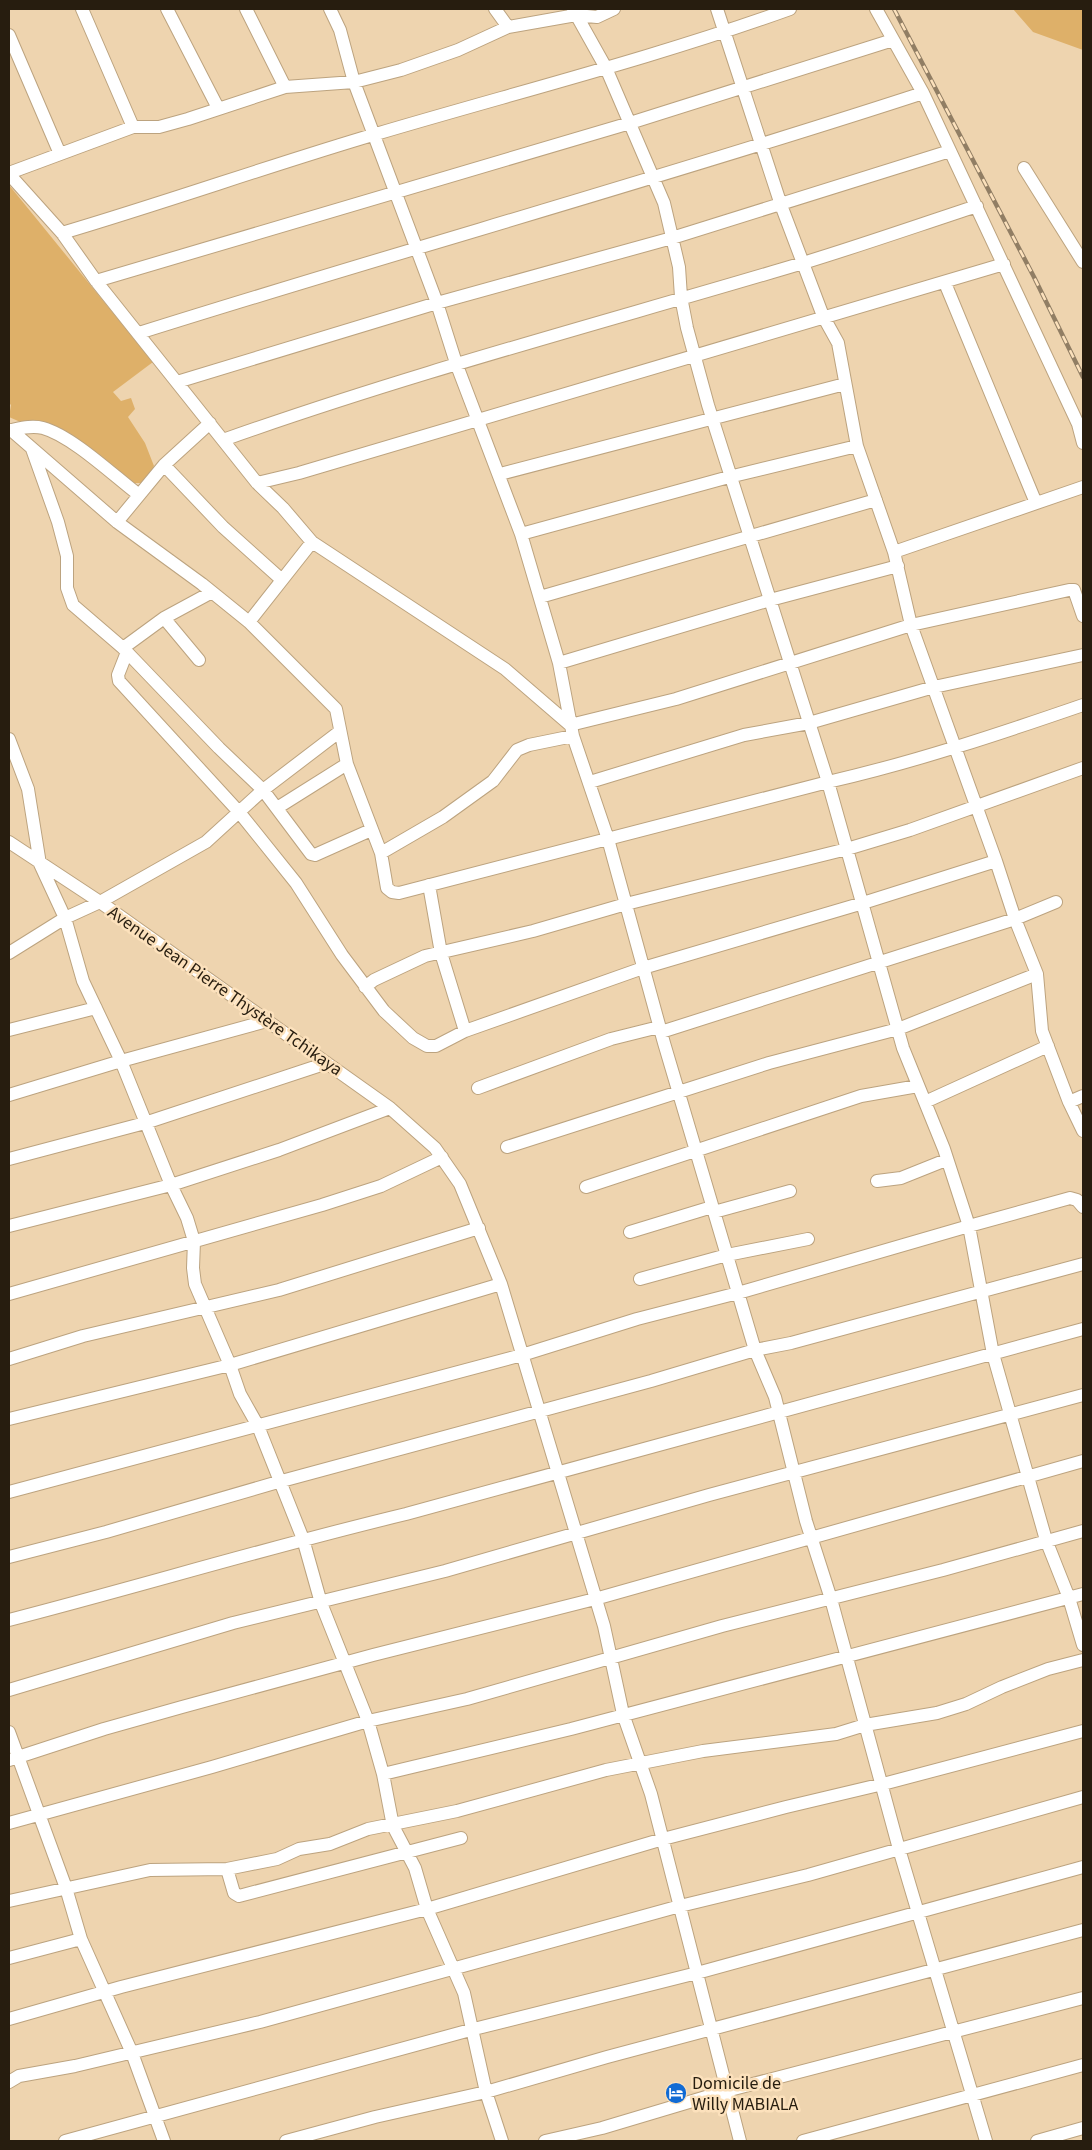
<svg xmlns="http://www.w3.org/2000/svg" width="1092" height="2150" viewBox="0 0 1092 2150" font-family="'Source Sans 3',sans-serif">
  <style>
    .green { fill: #deb069 }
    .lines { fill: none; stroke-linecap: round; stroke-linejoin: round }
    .minor-casing { stroke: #bca37f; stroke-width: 14 }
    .minor { stroke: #fff; stroke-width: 12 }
    .rail-casing { stroke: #917e64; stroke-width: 4.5 }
    .rail { stroke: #fce1bc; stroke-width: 2.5; stroke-dasharray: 8; stroke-linecap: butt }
    .labels { text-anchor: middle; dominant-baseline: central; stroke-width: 5; stroke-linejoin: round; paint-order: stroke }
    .street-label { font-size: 18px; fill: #271d0f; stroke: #fce1bc }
    .poi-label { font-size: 18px; fill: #271d0f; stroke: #fce1bc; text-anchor: start }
  </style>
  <rect width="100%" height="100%" fill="#eed4af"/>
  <path class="green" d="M1013 9H1083V50L1033 32Z
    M9 185 153 362 113 392 121 401 131 398 135 409 128 417 145 443 154 466 145 483H129L60 430 25 424 9 417 11 405 9 403Z"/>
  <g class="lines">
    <g class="minor-casing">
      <path id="minor" d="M82 9 133 127
        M167 9 218 108
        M246 9 285 87
        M330 9 340 30 354 82 437 303 456 363 521 534 559 663 573 736 608 839 664 1043 755 1350 775 1397 806 1521 831 1599 899 1849 986 2141
        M495 9 508 27
        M573 9 606 68 664 203 679 267 681 297 687 328 708 405 828 782C915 762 999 734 1083 705
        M717 9 781 205 823 316 838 343 857 446 894 552 911 625 996 861 1015 919 1037 974 1042 1031 1069 1102 1083 1131
        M876 9 923 93 1078 424 1083 443
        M9 35 60 154
        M1024 168 1083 262
        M9 173 133 127H159L188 119 285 87 354 82 401 70 458 50 508 27 576 15 597 17 614 9
        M9 174 62 233 96 281 257 483 283 508 312 542 505 669 570 725 676 699 911 625 1069 590H1074L1083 616
        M62 233C167 202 271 165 376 134 514 93 654 58 790 9
        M96 281 630 123 893 40
        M945 283 1036 503
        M139 333C399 251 663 178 923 93
        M177 382 437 303 672 238 950 151
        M11 430C21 428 32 425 43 428 72 436 114 476 139 495
        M9 431 11 430 117 522 202 584 249 622 336 709 347 764 381 853 387 888 392 892 399 893 828 782 903 1048 944 1149 969 1226 1070 1198 1077 1200 1083 1207
        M223 440C414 372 609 321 803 263 862 245 919 225 977 206
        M32 449 58 522 67 556V588L73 605 123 648 219 748 263 790 311 854 315 855 371 830
        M164 465 223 527 282 580
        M500 474 845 384
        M257 483 299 473 1004 264
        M117 522 164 465 210 423
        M521 534 729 477 857 446
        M894 552 1083 487
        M540 597 876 500
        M164 618 199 660
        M249 622 312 542
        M123 648 164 618 212 592
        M127 652 118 675 119 681 239 812 296 883 342 955 384 1011 413 1038 427 1046H436L465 1031 643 968 863 903 996 861
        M559 663 770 600 898 566
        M9 739 28 789 40 864 65 918 83 981 121 1061 171 1185 187 1218 194 1241 193 1268 195 1284 230 1365 240 1394 258 1426 303 1539 321 1603 368 1721 383 1774 393 1826 415 1868 427 1909 464 1993 486 2092 502 2141
        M590 782 744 735 809 723 934 687 1083 655
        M277 808 347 764
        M9 842 100 902 390 1108 435 1148 460 1184 501 1284 604 1626 623 1714 651 1794 740 2141
        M381 853 443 817 493 781 517 750 529 745 573 736
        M429 885 441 953 465 1031
        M9 953 65 918 100 902 206 842 263 790 339 732
        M365 987 374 980 425 956 533 931 626 904 847 849 910 830 1083 768
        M9 1030 96 1008
        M661 1032 1015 919 1056 902
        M478 1088 611 1039 659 1027
        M9 1095 121 1061 267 1021
        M925 1102 1048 1046
        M1069 1102 1083 1096
        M507 1147 769 1063 898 1029 1037 974
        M9 1159 145 1123 327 1063
        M877 1181 901 1178 946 1160
        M586 1187 861 1096 918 1086
        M714 1212 790 1191
        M9 1226 171 1185 279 1150 390 1108
        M630 1232 712 1207
        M640 1279 727 1255 808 1239
        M9 1294 322 1205 381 1186 442 1157
        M9 1359 83 1336 279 1290 479 1228
        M9 1419 230 1365 501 1284
        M9 1492 522 1355 637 1319 738 1293 969 1226 993 1354 1046 1540 1069 1598 1083 1645
        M9 1557 106 1532 278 1482 651 1381 755 1350 791 1343 1083 1264
        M9 1620C141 1586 272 1546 406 1514L1083 1329
        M9 1690 233 1623 445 1571 709 1495 1083 1395
        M9 1732 66 1888 81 1939 132 2053 164 2141
        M9 1760 104 1729 182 1707 373 1655 595 1599 1083 1461
        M383 1774 571 1729 1083 1594
        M9 1823 212 1767 368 1721 467 1699 722 1626 943 1570 1083 1531
        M227 1869 234 1893 239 1896 461 1838
        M9 1901 150 1870 227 1869 277 1859 299 1849 330 1844 368 1829 457 1811 606 1770 703 1751 836 1734 865 1725 937 1713 966 1704 1002 1687 1048 1669 1083 1660
        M9 1958 81 1939
        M9 2019 121 1987 427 1909 663 1839 786 1807 883 1784 1083 1731
        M9 2082 19 2076 75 2066 260 2022 680 1906 808 1875 1083 1797
        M65 2141 474 2029 697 1973 1083 1867
        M286 2141 375 2117 486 2092 607 2057 1083 1930
        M545 2141 602 2128 726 2091 1083 1998
        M803 2141 1083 2065
        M1037 2141 1083 2128"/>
    </g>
    <use href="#minor" class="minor"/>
    <g class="rail-casing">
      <path id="rail" d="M894 9 1034 277 1083 377"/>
    </g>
    <use href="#rail" class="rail"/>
  </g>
  <defs>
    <g id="hotel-disc" transform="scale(1.125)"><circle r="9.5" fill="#116bd4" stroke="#fce1bc"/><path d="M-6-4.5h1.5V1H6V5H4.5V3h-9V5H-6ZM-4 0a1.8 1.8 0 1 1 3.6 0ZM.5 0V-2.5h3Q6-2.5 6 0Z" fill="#fff"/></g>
  </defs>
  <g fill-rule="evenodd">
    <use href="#hotel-disc" x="676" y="2093"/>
  </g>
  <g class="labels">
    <g class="street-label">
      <text transform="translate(225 991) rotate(35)">Avenue Jean Pierre Thystère Tchikaya</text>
    </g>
    <g class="poi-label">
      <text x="692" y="2083">Domicile de<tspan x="692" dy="21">Willy MABIALA</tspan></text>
    </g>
  </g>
  <rect width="1092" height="2150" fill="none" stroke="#271d0f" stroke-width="20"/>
</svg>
